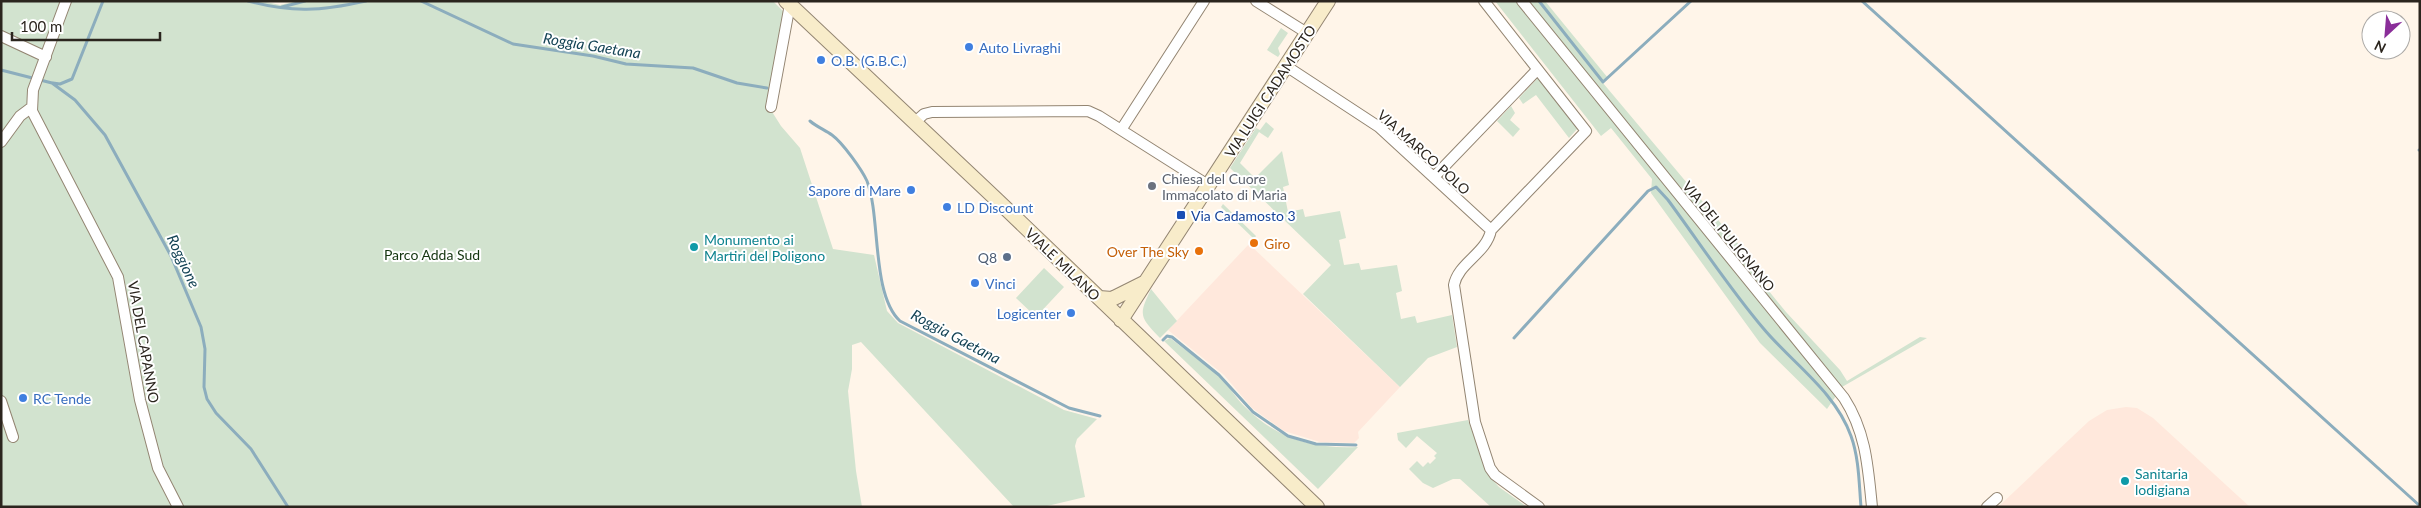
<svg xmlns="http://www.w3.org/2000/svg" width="2421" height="508" viewBox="0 0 2421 508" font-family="Lato,sans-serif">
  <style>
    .industrial { fill: #ffe8dc }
    .green { fill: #d2e3cf }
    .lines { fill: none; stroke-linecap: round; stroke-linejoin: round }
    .stream { stroke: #8cadbd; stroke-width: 3 }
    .street-casing { stroke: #938572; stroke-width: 12 }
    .secondary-casing { stroke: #938572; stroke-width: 16 }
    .street { stroke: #fff; stroke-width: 10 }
    .secondary { stroke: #f8ecca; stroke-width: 14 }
    .shop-dot { fill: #3f7fe0; stroke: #fff; stroke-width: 2 }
    .worship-dot { fill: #6b7280; stroke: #fff; stroke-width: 2 }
    .transit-dot { fill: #1a4fb4; stroke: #fff; stroke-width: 2 }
    .food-dot { fill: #e8710a; stroke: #fff; stroke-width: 2 }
    .culture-dot { fill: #0f9aa8; stroke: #fff; stroke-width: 2 }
    .service-dot { fill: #5c6f8a; stroke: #fff; stroke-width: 2 }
    .labels { text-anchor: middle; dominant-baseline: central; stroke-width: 4; stroke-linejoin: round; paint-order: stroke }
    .shop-label { font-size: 14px; fill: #366cbe; stroke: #fff; text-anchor: start }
    .street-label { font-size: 14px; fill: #2b251e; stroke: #fff }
    .worship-label { font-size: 14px; fill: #5b616d; stroke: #fff; text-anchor: start }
    .transit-label { font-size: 14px; fill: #164399; stroke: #fff; text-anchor: start }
    .culture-label { font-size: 14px; fill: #0d838f; stroke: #fff; text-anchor: start }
    .food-label { font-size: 14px; fill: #c56008; stroke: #fff; text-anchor: start }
    .park-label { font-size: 14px; fill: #14350f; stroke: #fff }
    .service-label { font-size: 14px; fill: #4e5e75; stroke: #fff; text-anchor: end }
    .water-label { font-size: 15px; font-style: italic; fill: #144355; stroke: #fff }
  </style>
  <rect width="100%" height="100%" fill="#fff5e9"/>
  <path class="industrial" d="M1249 244 1400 387 1358 432 1359 438 1354 443 1320 442 1284 431 1252 408 1224 375 1168 330Z
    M2126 407 2137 408 2153 418 2250 507H1998L2089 421 2107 410Z"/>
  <path class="green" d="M1 1H262L280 5 297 1H773L786 14 769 107 781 126 800 148 833 249 874 255 887 311 898 323 1064 410 1097 419 1077 439 1075 446 1085 497 1043 507H1014L861 342 852 345V369L848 391 856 471 862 507H1Z
    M1495 1H1545L1608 78 1603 83 1740 246 1768 290 1786 312 1840 370 1847 381 1920 337 1927 338 1842 387 1827 409 1760 343 1651 193 1652 179 1611 128 1601 136Z
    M1281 28 1288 33 1278 48 1280 54 1278 57 1267 50Z
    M1537 79H1540L1578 128 1569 138 1536 95 1523 104 1519 98Z
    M1511 106 1515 113 1510 120 1520 129 1513 137 1497 121Z
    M1266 122 1274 129 1268 138 1259 132 1240 163 1255 178 1282 151 1289 185 1283 187 1288 212 1303 209 1305 217 1340 211 1346 238 1339 240 1344 265 1359 263 1361 270 1397 265 1402 291 1396 293 1401 319 1415 316 1417 323 1452 315 1457 347 1428 358 1400 387 1303 294 1331 265 1230 168 1256 128 1260 130Z
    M1223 204 1256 236 1254 239 1221 207Z
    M1044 268 1064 287 1036 317 1016 298Z
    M1151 289 1177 321 1160 338C1140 317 1138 316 1151 289Z
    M1170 338C1188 352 1208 365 1224 381 1231 389 1236 398 1243 405 1277 439 1311 449 1358 447L1318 489 1164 341Z
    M1468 420 1489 476 1499 487 1527 507H1491L1460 479H1453L1433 488 1423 483 1409 469 1417 461 1423 467 1428 462 1430 464 1436 458 1434 456 1437 453 1417 436 1406 448 1398 440 1397 433Z"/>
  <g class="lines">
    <path class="stream" d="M248 1C292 13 321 11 366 1
      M421 1 513 44 593 56 626 64 693 68 737 83 767 88
      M1539 1 1603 82 1691 1
      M1862 1 2420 506
      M282 7 305 1
      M1 70 52 83 75 100 105 135 171 256 201 327 205 349 204 387 207 399 216 413 251 449 288 507
      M53 83 60 84 72 79 103 1
      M810 121C817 127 825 130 832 135 843 143 862 170 867 181 881 217 871 294 900 321L1069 408 1100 416
      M2419 150H2420
      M1514 338 1648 191 1656 187 1668 200C1699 242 1729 288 1763 328 1792 363 1835 391 1851 436 1859 458 1859 483 1861 507
      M1163 340 1167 336 1172 337 1219 375 1253 412 1288 436 1316 444 1356 445"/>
    <g class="street-casing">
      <path id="street" d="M66 1 33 90 32 111 118 277 140 400 158 468 178 507
        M1256 1 1307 33
        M1484 1 1586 131 1491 230C1487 253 1458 263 1454 285L1475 422 1490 468 1495 475 1539 507
        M1522 1 1844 398C1866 432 1868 467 1872 507
        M1 36 46 57
        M1286 66 1379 127 1491 230
        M771 107 790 4
        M915 122 924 114 932 112 1088 111 1099 116 1208 185
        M1121 130 1204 1
        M1 142 20 116 32 107
        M1434 177 1537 70
        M1 401 13 437
        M1987 507 1997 498"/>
    </g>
    <g class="secondary-casing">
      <path id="secondary" d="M786 1 997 200 1317 507
        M1099 298 1112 299 1144 283
        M1121 320 1328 1"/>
    </g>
    <use href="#street" class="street"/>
    <use href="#secondary" class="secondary"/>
  </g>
  <g class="shop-dot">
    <circle cx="969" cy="47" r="5"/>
    <circle cx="821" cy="60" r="5"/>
    <circle cx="911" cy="190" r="5"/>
    <circle cx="947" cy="207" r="5"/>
    <circle cx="975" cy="283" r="5"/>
    <circle cx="1071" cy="313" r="5"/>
    <circle cx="23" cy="398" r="5"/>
  </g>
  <circle class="worship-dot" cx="1152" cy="186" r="5"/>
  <rect class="transit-dot" x="1176" y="210" width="10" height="10" rx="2.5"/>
  <g class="food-dot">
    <circle cx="1254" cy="243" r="5"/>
    <circle cx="1199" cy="251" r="5"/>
  </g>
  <g class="culture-dot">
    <circle cx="694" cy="247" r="5"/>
    <circle cx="2125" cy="481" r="5"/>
  </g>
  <circle class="service-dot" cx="1007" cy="257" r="5"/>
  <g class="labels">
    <g class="shop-label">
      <text x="979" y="47">Auto Livraghi</text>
      <text x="831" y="60">O.B. (G.B.C.)</text>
      <text x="901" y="190" text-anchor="end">Sapore di Mare</text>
      <text x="957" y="207">LD Discount</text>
      <text x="985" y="283">Vinci</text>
      <text x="1061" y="313" text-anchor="end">Logicenter</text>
      <text x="33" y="398">RC Tende</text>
    </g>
    <g class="street-label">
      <text transform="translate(1270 91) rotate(-57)">VIA LUIGI CADAMOSTO</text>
      <text transform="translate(1424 152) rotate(42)">VIA MARCO POLO</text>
      <text transform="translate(1729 236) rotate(51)">VIA DEL PULIGNANO</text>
      <text transform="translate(1063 264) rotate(44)">VIALE MILANO</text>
      <text transform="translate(144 342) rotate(80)">VIA DEL CAPANNO</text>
    </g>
    <g class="worship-label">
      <text x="1162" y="178">Chiesa del Cuore<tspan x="1162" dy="16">Immacolato di Maria</tspan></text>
    </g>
    <g class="transit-label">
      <text x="1191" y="215">Via Cadamosto 3</text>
    </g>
    <g class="culture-label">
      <text x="704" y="239">Monumento ai<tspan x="704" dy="16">Martiri del Poligono</tspan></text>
      <text x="2135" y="473">Sanitaria<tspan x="2135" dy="16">lodigiana</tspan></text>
    </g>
    <g class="food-label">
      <text x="1264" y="243">Giro</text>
      <text x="1189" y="251" text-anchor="end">Over The Sky</text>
    </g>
    <g class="park-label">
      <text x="432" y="254">Parco Adda Sud</text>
    </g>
    <g class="service-label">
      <text x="997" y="257">Q8</text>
    </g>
    <g class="water-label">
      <text transform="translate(592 45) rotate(9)">Roggia Gaetana</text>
      <text transform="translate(184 261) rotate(65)">Roggione</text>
      <text transform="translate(956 336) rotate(28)">Roggia Gaetana</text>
    </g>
  </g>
  <rect width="2421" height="508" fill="none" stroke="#2b251e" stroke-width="5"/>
  <g transform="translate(2386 35) rotate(206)"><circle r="24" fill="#ffffff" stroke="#aaa8a5"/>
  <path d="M0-4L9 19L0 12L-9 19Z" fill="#8a2e99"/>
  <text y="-8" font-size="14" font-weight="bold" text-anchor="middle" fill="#2b251e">N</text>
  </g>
  <path d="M12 32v8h148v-8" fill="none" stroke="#2b251e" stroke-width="2.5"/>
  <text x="20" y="32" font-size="15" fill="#2b251e" stroke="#ffffff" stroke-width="4" paint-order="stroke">100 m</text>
</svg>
